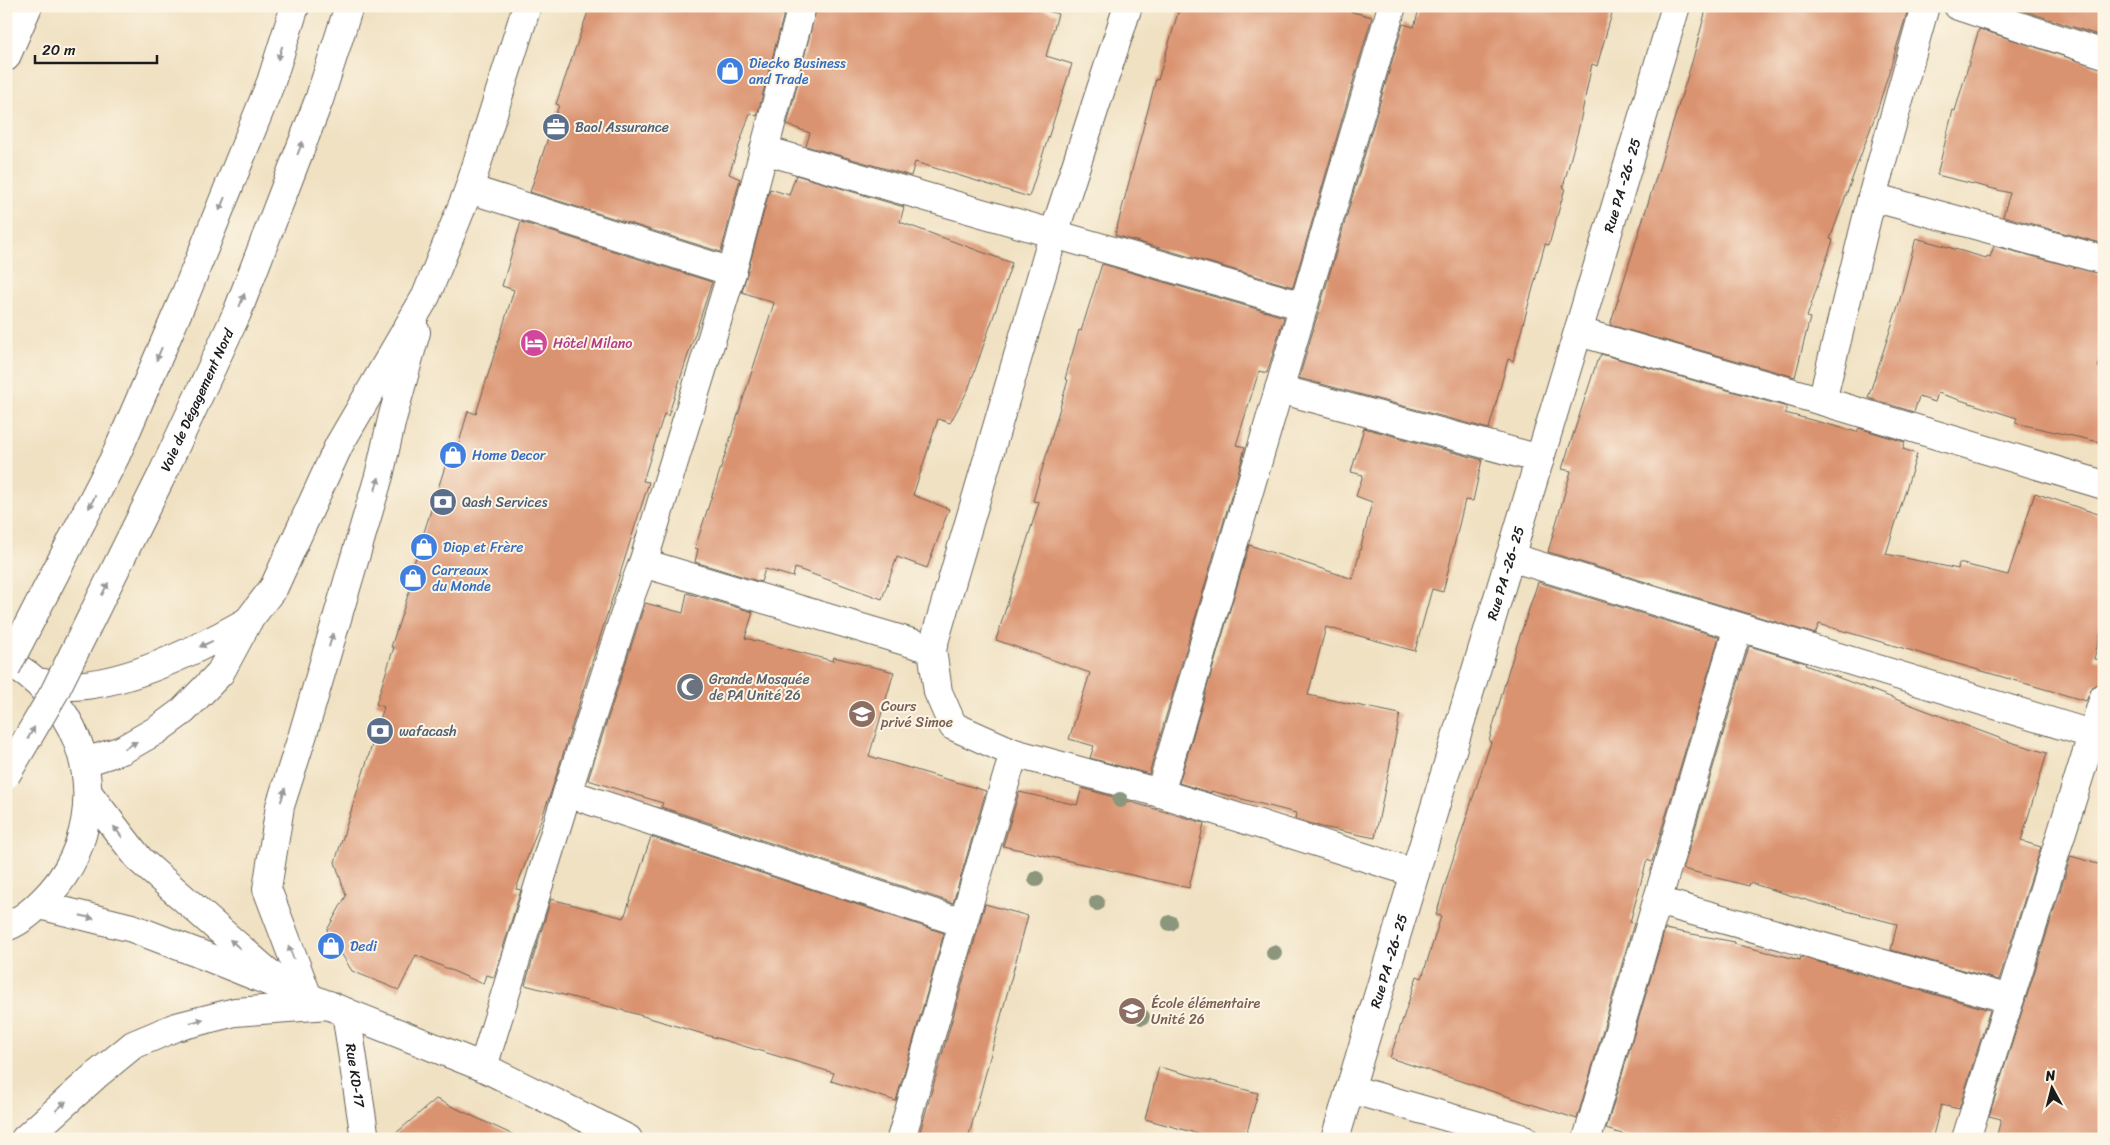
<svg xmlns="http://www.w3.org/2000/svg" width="2110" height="1145" viewBox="0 0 2110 1145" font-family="Sriracha,sans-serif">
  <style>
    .building { fill: #da9370 }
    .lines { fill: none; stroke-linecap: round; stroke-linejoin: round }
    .minor-casing { stroke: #666156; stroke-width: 30 }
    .major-casing { stroke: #666156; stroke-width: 30 }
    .minor { stroke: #fff; stroke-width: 28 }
    .major { stroke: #fff; stroke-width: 28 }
    .highway-bridge-casing { stroke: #666156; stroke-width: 30; stroke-linecap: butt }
    .highway-bridge { stroke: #fff; stroke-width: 28 }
    .tree { fill: #8c967c }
    .oneway { fill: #999 }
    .labels { text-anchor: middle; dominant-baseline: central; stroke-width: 4; stroke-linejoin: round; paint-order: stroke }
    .shop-label { font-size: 14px; fill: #366cbe; stroke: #fcf5e5; text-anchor: start }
    .service-label { font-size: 14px; fill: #4e5e75; stroke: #fcf5e5; text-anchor: start }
    .street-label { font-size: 14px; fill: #1c1c1c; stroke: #fcf5e5 }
    .hotel-label { font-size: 14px; fill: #b23c85; stroke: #fcf5e5; text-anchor: start }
    .worship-label { font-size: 14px; fill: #5b616d; stroke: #fcf5e5; text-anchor: start }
    .education-label { font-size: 14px; fill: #785e54; stroke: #fcf5e5; text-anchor: start }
  </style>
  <rect width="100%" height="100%" fill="#fcf5e5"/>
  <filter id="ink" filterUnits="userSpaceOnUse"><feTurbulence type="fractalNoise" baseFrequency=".02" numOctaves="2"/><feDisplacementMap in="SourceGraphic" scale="10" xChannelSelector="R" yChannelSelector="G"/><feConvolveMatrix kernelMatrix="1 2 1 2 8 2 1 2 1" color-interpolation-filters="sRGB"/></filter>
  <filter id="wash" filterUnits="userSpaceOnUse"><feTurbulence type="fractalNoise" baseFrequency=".0096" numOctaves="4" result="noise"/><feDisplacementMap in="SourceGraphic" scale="20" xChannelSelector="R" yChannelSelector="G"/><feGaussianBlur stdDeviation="1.12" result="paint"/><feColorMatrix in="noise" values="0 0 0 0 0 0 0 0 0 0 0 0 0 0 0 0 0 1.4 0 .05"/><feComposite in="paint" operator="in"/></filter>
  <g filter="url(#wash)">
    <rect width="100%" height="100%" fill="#f0e1c2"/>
    <g id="blocks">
      <path class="building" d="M590 6H786L757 116 750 113 729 174 740 179 721 252 530 192 559 105 556 104Z
        M817 6H1032L1058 14 1046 56 1072 64 1029 197 915 162 911 176 806 146 810 133 787 125Z
        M1180 6H1330L1372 17 1293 287 1115 235 1156 79 1158 80Z
        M1420 6H1614L1597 66 1592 64 1579 127 1563 187 1565 188 1549 245 1545 244 1513 361 1508 359 1489 429 1299 378 1403 24 1414 27Z
        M1707 6H1909L1878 108 1830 239 1833 240 1807 317 1810 318 1795 377 1610 325 1692 62Z
        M2009 6H2104V37Z
        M1979 29 2104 69V244L2003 216 2010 193 1937 175 1953 110 1955 111Z
        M796 175 904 207 900 222 1012 263 968 390 950 423 938 419 913 495 949 509 927 568 897 557 882 599 795 568 793 577 765 569 761 582 695 562 698 549 695 548 774 303 742 292 770 189 789 195Z
        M521 222 712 282 668 416 664 414 643 481 649 482 551 792 516 889 521 890 494 977 486 975 483 984 416 955 399 990 352 971 327 930 346 896 335 862 384 707 376 704 394 647H391L412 583 408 582 451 448 457 450 468 411 476 414 514 290 502 286Z
        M1916 238 1986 258 1987 256 1990 257 1994 246 2104 275V342L2098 367 2104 369V443L2015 423 2017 418 1938 393 1935 402 1919 397 1914 412 1868 398 1899 303Z
        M1102 264 1284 317 1267 373 1259 371 1236 445 1245 447 1241 463 1149 774 1090 758 1094 746 1069 739 1090 673 996 640 1039 502 1033 501 1068 380 1065 379 1079 330 1081 331Z
        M1601 354 1787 407 1785 413 1857 432 1859 428 1905 442 1903 449 1917 454 1886 554 1958 569 1959 563 2008 575 2035 493 2104 516V619L2094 659 2104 660V682L2093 686 2086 701 1819 624 1815 634 1548 552 1571 471 1562 469 1597 361H1598Z
        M1364 428 1482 460 1473 501 1465 500 1443 592 1432 589 1415 651 1326 627 1308 695 1400 714 1375 838 1322 827 1295 819 1296 813 1211 791V793L1179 783 1249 545 1353 579 1372 502 1356 496 1363 475 1351 472Z
        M1538 582 1719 637 1652 862 1647 860 1630 922 1634 923 1577 1119 1390 1058 1417 976 1422 978 1441 916 1436 915 1450 868 1491 742 1489 741 1508 672Z
        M687 593 753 612 745 638 833 661 834 657 894 672 869 756 986 791 953 903 661 807 663 803 588 780 645 603 683 613Z
        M1749 646 1806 663 1805 665 2007 741 2047 753 2021 841 2041 847 1999 980 1891 950 1897 924 1816 903 1750 883 1749 886 1683 869Z
        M1082 788 1204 823 1189 888 1003 846 1019 792 1077 805Z
        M651 837 944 933 896 1101 831 1081 834 1073 626 1011 525 985 551 899 624 918Z
        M2071 856 2104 866V1139H1996L2001 1119 1989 1116Z
        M985 904 1028 916 968 1139H918Z
        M1665 929 1735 942 1734 944 1800 960 1801 957 1990 1010 1959 1109 1941 1105 1932 1139H1638L1606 1129Z
        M1159 1067 1258 1093 1245 1139H1217L1145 1119Z
        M436 1099 522 1139H389Z"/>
    </g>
  </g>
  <g filter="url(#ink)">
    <use href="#blocks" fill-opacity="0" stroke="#666156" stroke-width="1"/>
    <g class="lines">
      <g class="minor-casing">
        <g id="minor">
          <path d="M1128 6 1054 233 932 649 938 692 953 726 1014 753 1160 793 1415 873"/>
          <path d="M1958 6 2104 54"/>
          <path d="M764 150 1303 306"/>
          <path d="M469 189 732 272"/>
          <path d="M1872 197 2104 260"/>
          <path d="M1579 332 1822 401 2104 485"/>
          <path d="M1279 389 1540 459"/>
          <path d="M1822 401 1872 197 1925 6"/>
          <path d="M1510 557 2104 738"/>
          <path d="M643 563 932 649"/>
          <path d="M88 793 140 860 271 975"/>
          <path d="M567 793 963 923"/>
          <path d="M1160 793 1392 6"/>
          <path d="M1657 901 2010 999"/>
          <path d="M39 905 132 928 200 954 483 1067 628 1139"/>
          <path id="s1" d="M346 1012 365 1139"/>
          <path d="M483 1067 567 793 632 592 643 563 732 272 802 6"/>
          <path d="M1350 1089 1524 1139"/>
          <path d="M901 1139 963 923 1014 753"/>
          <path id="s2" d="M1335 1139 1676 6"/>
          <path d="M1587 1139 1738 627"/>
          <path d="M1966 1139 2104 697"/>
        </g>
      </g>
      <g class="major-casing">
        <path id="major" d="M6 57 28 6
          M6 662C22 669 37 681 48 694 99 749 101 836 51 892 38 906 24 920 6 927
          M38 682C49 684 61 686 72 686 130 684 199 649 248 621
          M85 762 122 750 157 730 183 711 220 673 248 621 274 587 339 445 426 296 469 189 527 6
          M308 997 267 889 280 806 303 734 379 476 392 419 416 332
          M25 1139 95 1076 133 1045 176 1027 235 1012 329 1005"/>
      </g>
      <use href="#minor" class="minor"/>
      <use href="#major" class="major"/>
      <g class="highway-bridge-casing">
        <g id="highway-bridge">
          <path d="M6 668 116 455 186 293 271 82 295 6"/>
          <path id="s3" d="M6 775 54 693 161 477 237 313 319 100 349 6"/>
        </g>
      </g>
      <use href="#highway-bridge" class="highway-bridge"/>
    </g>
    <g class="tree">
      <circle cx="1120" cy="800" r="8"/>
      <circle cx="1036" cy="879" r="8"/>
      <circle cx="1097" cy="903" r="8"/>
      <circle cx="1170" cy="923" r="8"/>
      <circle cx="1274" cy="953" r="8"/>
      <circle cx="1142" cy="1017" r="8"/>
    </g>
    <defs><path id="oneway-solid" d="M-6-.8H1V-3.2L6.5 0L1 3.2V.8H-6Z" transform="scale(1.25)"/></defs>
    <g class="oneway">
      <use href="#oneway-solid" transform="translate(280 53) rotate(108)"/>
      <use href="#oneway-solid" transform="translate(300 148) rotate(-69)"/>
      <use href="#oneway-solid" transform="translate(222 204) rotate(112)"/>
      <use href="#oneway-solid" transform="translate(242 300) rotate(-69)"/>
      <use href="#oneway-solid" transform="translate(159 354) rotate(113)"/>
      <use href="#oneway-solid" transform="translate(377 484) rotate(-74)"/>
      <use href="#oneway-solid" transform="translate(92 502) rotate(117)"/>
      <use href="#oneway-solid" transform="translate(105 589) rotate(-63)"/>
      <use href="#oneway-solid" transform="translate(331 640) rotate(-74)"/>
      <use href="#oneway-solid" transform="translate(206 644) rotate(156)"/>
      <use href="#oneway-solid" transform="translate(31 733) rotate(-60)"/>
      <use href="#oneway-solid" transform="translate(131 745) rotate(-30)"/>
      <use href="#oneway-solid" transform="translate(283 795) rotate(-72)"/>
      <use href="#oneway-solid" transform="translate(118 832) rotate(-128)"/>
      <use href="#oneway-solid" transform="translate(87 917) rotate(14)"/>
      <use href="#oneway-solid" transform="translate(235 944) rotate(-139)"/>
      <use href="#oneway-solid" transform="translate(291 952) rotate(-111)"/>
      <use href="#oneway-solid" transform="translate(197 1021) rotate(-15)"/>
      <use href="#oneway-solid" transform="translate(61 1106) rotate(-42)"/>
    </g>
  </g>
  <defs>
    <g id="shop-disc" transform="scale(1.4375)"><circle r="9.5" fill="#3f7fe0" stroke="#fcf5e5"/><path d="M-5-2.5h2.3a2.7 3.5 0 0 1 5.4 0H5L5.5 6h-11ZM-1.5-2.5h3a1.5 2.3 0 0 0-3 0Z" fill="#fff"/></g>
    <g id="office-disc" transform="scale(1.4375)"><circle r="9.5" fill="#5c6f8a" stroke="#fcf5e5"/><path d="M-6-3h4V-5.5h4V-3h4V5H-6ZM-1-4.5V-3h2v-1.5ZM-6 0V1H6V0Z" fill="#fff"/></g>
    <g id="hotel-disc" transform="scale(1.4375)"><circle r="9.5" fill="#d1479c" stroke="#fcf5e5"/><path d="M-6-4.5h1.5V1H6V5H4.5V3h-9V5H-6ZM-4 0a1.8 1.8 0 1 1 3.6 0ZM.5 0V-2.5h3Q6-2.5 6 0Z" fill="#fff"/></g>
    <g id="bank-disc" transform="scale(1.4375)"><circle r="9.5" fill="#5c6f8a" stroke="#fcf5e5"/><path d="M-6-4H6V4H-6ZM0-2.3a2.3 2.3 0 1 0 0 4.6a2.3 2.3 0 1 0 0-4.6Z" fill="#fff"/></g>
    <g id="mosque-disc" transform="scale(1.4375)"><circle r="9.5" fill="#6b7280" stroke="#fcf5e5"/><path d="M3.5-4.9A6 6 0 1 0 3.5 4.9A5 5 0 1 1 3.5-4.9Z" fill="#fff"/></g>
    <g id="school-disc" transform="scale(1.4375)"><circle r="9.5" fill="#8d6e63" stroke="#fcf5e5"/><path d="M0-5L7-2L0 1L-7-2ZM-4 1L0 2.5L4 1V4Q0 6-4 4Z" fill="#fff"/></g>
  </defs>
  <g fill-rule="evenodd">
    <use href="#shop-disc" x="730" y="71"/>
    <use href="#office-disc" x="556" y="127"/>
    <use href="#hotel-disc" x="534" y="343"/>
    <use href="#shop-disc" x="453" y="455"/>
    <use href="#bank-disc" x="443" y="502"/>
    <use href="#shop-disc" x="424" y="547"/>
    <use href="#shop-disc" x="413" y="578"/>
    <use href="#mosque-disc" x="690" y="687"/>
    <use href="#school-disc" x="862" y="714"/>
    <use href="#bank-disc" x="380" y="731"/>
    <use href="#shop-disc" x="331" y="946"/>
    <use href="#school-disc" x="1132" y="1011"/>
  </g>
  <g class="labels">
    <g class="shop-label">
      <text x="749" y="63">Diecko Business<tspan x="749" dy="16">and Trade</tspan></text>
      <text x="472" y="455">Home Decor</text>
      <text x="443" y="547">Diop et Frère</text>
      <text x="432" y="570">Carreaux<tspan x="432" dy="16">du Monde</tspan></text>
      <text x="350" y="946">Dedi</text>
    </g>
    <g class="service-label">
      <text x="575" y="127">Baol Assurance</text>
      <text x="462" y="502">Qash Services</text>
      <text x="399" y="731">wafacash</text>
    </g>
    <g class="street-label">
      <text stroke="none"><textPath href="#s2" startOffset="996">Rue PA -26- 25</textPath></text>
      <text stroke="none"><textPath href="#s3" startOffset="421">Voie de Dégagement Nord</textPath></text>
      <text stroke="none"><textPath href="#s2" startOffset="591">Rue PA -26- 25</textPath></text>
      <text stroke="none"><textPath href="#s2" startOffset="186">Rue PA -26- 25</textPath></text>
      <text stroke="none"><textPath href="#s1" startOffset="64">Rue KD-17</textPath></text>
    </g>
    <g class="hotel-label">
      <text x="553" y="343">Hôtel Milano</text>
    </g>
    <g class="worship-label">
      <text x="709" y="679">Grande Mosquée<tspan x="709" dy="16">de PA Unité 26</tspan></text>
    </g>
    <g class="education-label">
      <text x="881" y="706">Cours<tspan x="881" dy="16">privé Simoe</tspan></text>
      <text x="1151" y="1003">École élémentaire<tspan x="1151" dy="16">Unité 26</tspan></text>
    </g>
  </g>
  <rect width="2110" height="1145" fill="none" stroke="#fcf5e5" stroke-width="25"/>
  <g transform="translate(2052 1088) rotate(353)" stroke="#fcf5e5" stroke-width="4" paint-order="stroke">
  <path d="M0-4L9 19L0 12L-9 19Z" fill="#1c1c1c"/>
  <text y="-8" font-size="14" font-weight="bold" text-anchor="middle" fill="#1c1c1c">N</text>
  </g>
  <path d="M35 55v8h122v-8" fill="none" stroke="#1c1c1c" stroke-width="2.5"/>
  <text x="42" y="55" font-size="15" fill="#1c1c1c" stroke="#fcf5e5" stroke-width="4" paint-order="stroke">20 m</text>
</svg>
